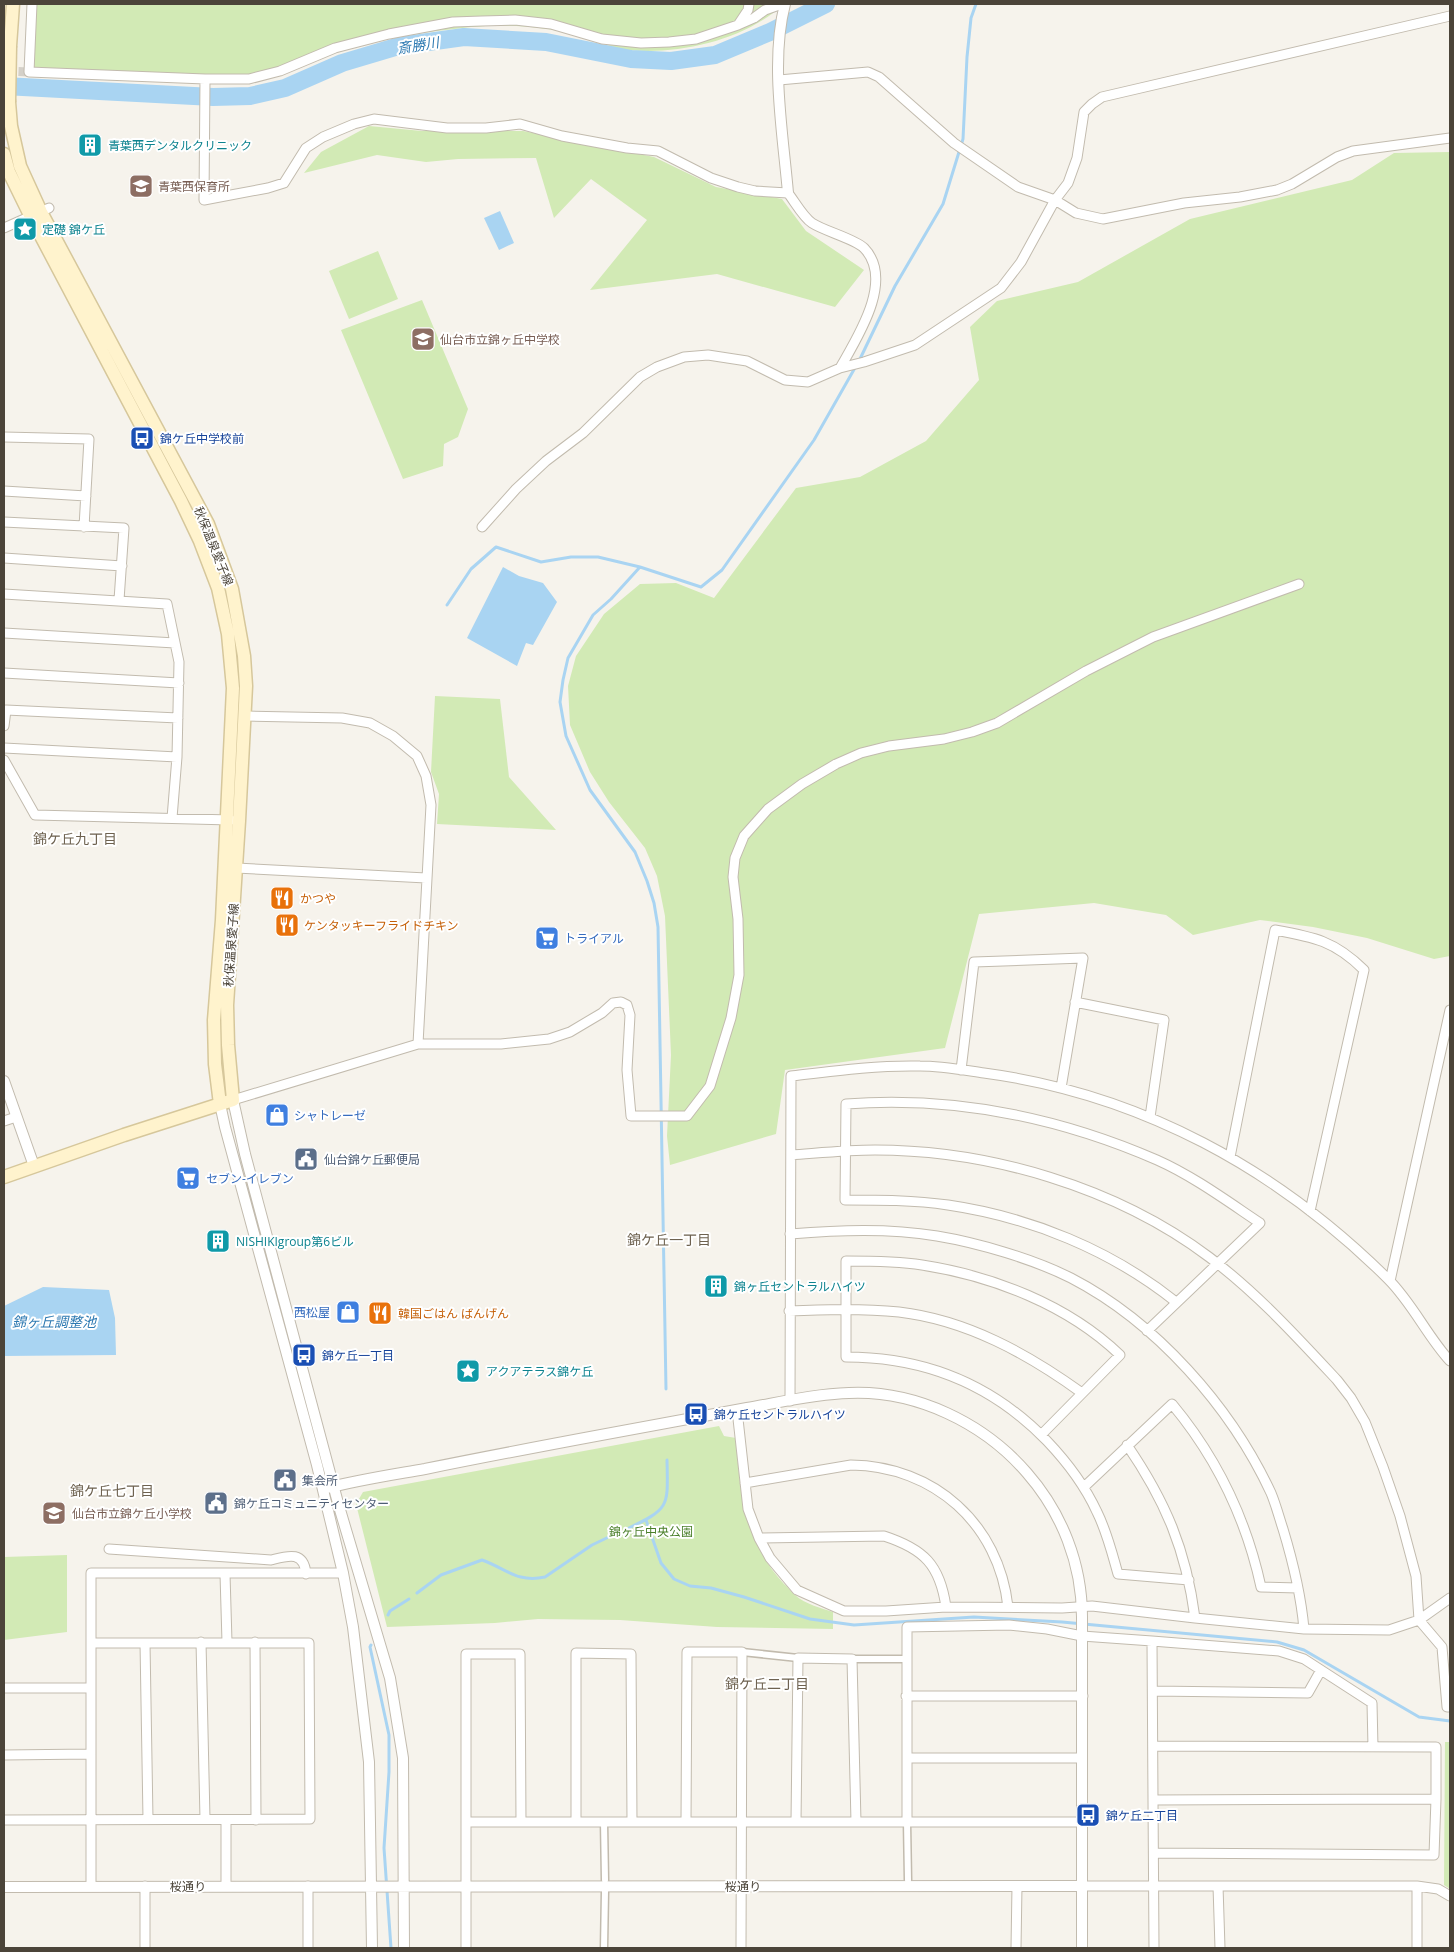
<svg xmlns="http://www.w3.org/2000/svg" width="1454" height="1952" viewBox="0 0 1454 1952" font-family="'Open Sans','Noto Sans JP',sans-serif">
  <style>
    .green { fill: #d2eab5 }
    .water { fill: #a9d4f2 }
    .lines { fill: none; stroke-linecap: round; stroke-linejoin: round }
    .stream { stroke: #a9d4f2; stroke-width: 3 }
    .river { stroke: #a9d4f2; stroke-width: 18 }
    .minor-tunnel { stroke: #d4d0c8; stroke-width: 9; stroke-dasharray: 9 4.5; stroke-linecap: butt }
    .pedestrian-casing { stroke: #c2bbae; stroke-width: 9 }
    .minor-casing { stroke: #c2bbae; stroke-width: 11 }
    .tertiary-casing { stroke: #c2bbae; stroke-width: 12 }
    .secondary-casing { stroke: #d6c79b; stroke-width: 15 }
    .pedestrian { stroke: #fff; stroke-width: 6 }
    .minor { stroke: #fff; stroke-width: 9 }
    .tertiary { stroke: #fff; stroke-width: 10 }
    .secondary { stroke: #fff3cd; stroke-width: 12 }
    .secondary-bridge-casing { stroke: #d6c79b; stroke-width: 15; stroke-linecap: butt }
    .secondary-bridge { stroke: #fff3cd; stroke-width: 12 }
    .labels { text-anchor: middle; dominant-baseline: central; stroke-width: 4; stroke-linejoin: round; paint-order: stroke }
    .culture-label { font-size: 12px; fill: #0d838f; stroke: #fff; text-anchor: start }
    .education-label { font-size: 12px; fill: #785e54; stroke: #fff; text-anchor: start }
    .transit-label { font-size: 12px; fill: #164399; stroke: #fff; text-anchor: start }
    .street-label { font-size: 12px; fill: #4b4439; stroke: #fff }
    .food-label { font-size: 12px; fill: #c56008; stroke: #fff; text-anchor: start }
    .shop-label { font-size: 12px; fill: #366cbe; stroke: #fff; text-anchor: start }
    .service-label { font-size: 12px; fill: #4e5e75; stroke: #fff; text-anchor: start }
    .park-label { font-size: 12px; fill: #4a7f2a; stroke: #fff }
    .water-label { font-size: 14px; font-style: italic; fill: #2e7ab2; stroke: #fff }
    .neighbourhood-label { font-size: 14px; fill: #6e6250; stroke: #fff }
  </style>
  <rect width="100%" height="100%" fill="#f6f3ec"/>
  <path class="green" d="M32 4H784C745 40 680 55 628 50 609 48 591 38 573 34 540 26 504 24 471 27 425 32 380 38 336 53 306 63 278 78 246 83 231 85 213 83 197 83 147 82 98 78 48 76L29 72Z
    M369 126 422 131H523L654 157 716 187 782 199 806 231 864 270 835 307 717 274 590 290 647 220 591 179 554 218 536 158 458 159 426 162 377 155 304 173 321 152Z
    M1450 152V956L1434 959 1367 938 1313 927 1260 920 1193 935 1166 915 1094 903 979 914 945 1048 785 1070 776 1134 670 1165 667 1136 671 1055 665 916 657 876 645 848 609 802 590 772 570 725 568 686 576 656 604 614 640 584 676 583 714 598 796 488 860 477 926 441 979 380 970 327 997 301 1078 282 1190 219 1352 180 1394 153Z
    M378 251 398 299 349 319 329 271Z
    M422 300 468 409 458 437 444 444 443 466 403 479 341 330Z
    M435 696 500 699 509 777 556 830 437 824 439 794 431 772Z
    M719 1426 724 1436 736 1438C740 1495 744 1540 784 1584 788 1587 791 1592 795 1595 805 1604 821 1608 833 1612V1629L717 1627 620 1620 538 1619 495 1623 387 1627 356 1504 363 1492Z
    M67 1555V1632L4 1640V1557Z
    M1445 1742H1450V1889L1444 1885Z"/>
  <path class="water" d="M500 211 514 243 499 250 484 218Z
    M503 567 519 576 543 583 557 602 533 645 526 643 517 666 467 638Z
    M43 1287 109 1290 115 1318 116 1355 4 1356V1306Z"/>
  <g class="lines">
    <path class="stream" d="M859 361 895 286 943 204 963 139 967 57 971 18 976 4
      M447 605 471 569 496 547 541 562 571 557H598L640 567
      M666 1389 658 927 654 903 647 881 635 852 590 790 566 736 560 702 563 680 568 658 593 615 611 599 640 567 701 587 722 570 814 440 856 366
      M646 1520 661 1563 674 1579 690 1586 711 1588 744 1597 810 1619 854 1625 974 1617 1062 1622 1277 1642 1304 1650 1419 1717 1450 1721
      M627 1529C670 1508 668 1508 667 1460
      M417 1593 441 1575 482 1560C507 1569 517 1583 545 1577L592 1545 615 1534
      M388 1615 390 1611 409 1599
      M371 1645 370 1647 389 1735V1772L384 1848 391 1948"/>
    <path class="river" d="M4 86 213 97 250 96 285 88 342 63 399 46 464 37 546 42 631 59 671 61 715 55 770 32 826 4"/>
    <path class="minor-tunnel" d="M5 71 29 72"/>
    <g class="pedestrian-casing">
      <path id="pedestrian" d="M742 1652 798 1658
        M852 1659H907
        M604 1822 605 1880
        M907 1822 908 1880
        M604 1948 605 1891"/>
    </g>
    <g class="minor-casing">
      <path id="minor" d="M32 4 29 72 205 79H249L280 71 335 48 389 34 453 22 482 21 515 20 551 24 602 39 641 43 669 42 696 39 738 25 754 18 765 10 782 4
        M738 25 748 10 749 4
        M205 79 204 200 268 188 284 183 306 148 323 137 354 124 374 119 447 128H486L520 124 562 136 627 148 658 151 711 178 738 187 755 191 788 193C795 202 803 217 812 223 824 231 855 239 864 248 895 280 857 338 840 368
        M779 80 868 72 879 77 954 143 1018 187 1055 200 1076 213 1103 219 1184 203 1240 197 1277 190 1292 184 1337 157 1353 151 1450 138
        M4 228 49 208
        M4 437 89 439 84 527
        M4 491 86 496
        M4 522 124 528 119 600
        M482 527 516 489 546 461 583 433 640 377 657 367 684 357 708 355 747 361 785 380 808 382 840 368 864 362 915 345 1001 288 1021 262 1055 200 1068 183 1077 158 1084 112 1092 104 1102 97 1450 16
        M4 558 122 566
        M4 594 167 604 179 662 177 757 172 818
        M4 633 175 643
        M4 673 179 683
        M4 726 6 710 178 718
        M4 748 177 757
        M4 760 35 815 231 820
        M236 868 426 878
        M1075 1002 1164 1020 1150 1117
        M418 1044H501L549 1039 570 1032 602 1013 613 1003 621 1002 627 1005 630 1015 627 1070 631 1116H687L710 1086 731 1018 739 975 738 919 733 877 735 858 744 836 768 809 802 784 836 764 861 753 889 746 944 739 972 732 997 723 1086 671 1153 637 1299 584
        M961 1070 974 962 1083 958 1061 1088
        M233 1100 418 1044 431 805 426 776 417 756 393 736 370 723 342 718 245 716
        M4 1121 16 1117
        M791 1155C819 1153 847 1150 875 1150 989 1150 1116 1187 1209 1257 1256 1292 1297 1337 1337 1380L1351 1398 1365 1422 1383 1467 1400 1516 1416 1576 1419 1620 1442 1647 1447 1707H1450
        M1230 1157 1275 930C1314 937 1335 941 1364 970L1310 1211
        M790 1234C839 1230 888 1228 937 1236 979 1243 1033 1259 1071 1278 1156 1322 1231 1407 1271 1493 1276 1505 1279 1517 1283 1529 1293 1562 1301 1595 1304 1629
        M1390 1281 1450 1010
        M789 1311C826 1309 862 1308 899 1312 967 1320 1028 1354 1082 1393
        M1147 1331 1260 1223C1227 1201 1193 1176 1157 1160 1058 1117 953 1096 846 1104L845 1200C879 1200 914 1200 948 1205 1030 1217 1111 1250 1176 1302
        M790 1401 791 1076C833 1071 877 1065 920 1066 941 1066 963 1070 984 1073 1141 1094 1277 1169 1388 1279 1413 1304 1427 1336 1450 1361
        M737 1410 748 1509 759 1538 770 1558 797 1590 844 1611H886L946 1607 1062 1608 1092 1606 1195 1618 1304 1629 1389 1630 1419 1620 1450 1598
        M1041 1435 1120 1355C1068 1305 993 1276 922 1265 897 1261 871 1261 846 1261V1357C926 1357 992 1384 1047 1441 1067 1462 1085 1486 1097 1512 1107 1532 1112 1553 1118 1574L1189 1580
        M1127 1445C1166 1502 1186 1550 1195 1618
        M745 1483 851 1465C934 1466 999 1524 1008 1607
        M1084 1487 1172 1404C1217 1458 1246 1518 1261 1587L1298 1588
        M759 1538 884 1536C924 1549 940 1565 946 1607
        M109 1549 271 1560C287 1556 304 1550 306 1574
        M225 1574 227 1642
        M1152 1641 1279 1651 1304 1659 1372 1703 1373 1747
        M201 1642 205 1819
        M255 1642 256 1820
        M145 1643 148 1819
        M4 1688H91
        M1153 1691 1308 1693 1321 1670
        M906 1696H1083
        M4 1755 91 1754
        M907 1758H1082
        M1153 1800 1154 1948
        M4 1820 310 1819 309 1643H91
        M226 1820V1886
        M467 1822H1083
        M576 1822V1653L631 1654 632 1822
        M686 1822 687 1652H742L741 1948
        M796 1822 798 1658 852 1659 856 1822
        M907 1822V1627L1009 1625 1047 1629 1082 1636 1152 1641 1153 1800 1436 1799V1747L1153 1746
        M1155 1853 1434 1855 1436 1799
        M91 1886V1573H343
        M145 1886V1948
        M1082 1886H1417L1438 1889 1450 1896
        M1218 1886 1220 1948
        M1417 1886V1948
        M308 1948V1886
        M466 1948V1654H520L521 1822
        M1016 1948 1017 1886"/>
    </g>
    <g class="tertiary-casing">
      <path id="tertiary" d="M785 4C770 61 783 134 788 193
        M4 1081 34 1166
        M233 1100 245 1154 338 1503 390 1678 403 1758 404 1948
        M220 1104 225 1127 317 1465 343 1573 353 1627 369 1762 372 1948
        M323 1489C357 1480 391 1475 425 1469 484 1457 542 1446 601 1435 650 1426 698 1417 747 1408 781 1402 815 1394 849 1393 916 1390 984 1423 1027 1473 1062 1513 1082 1564 1082 1617V1948
        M4 1887 1082 1886"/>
    </g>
    <g class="secondary-casing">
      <path id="secondary" d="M10 46 13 4
        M4 154 9 172 31 217 181 501 200 541 218 588 228 634 233 688 222 920 214 1020 215 1064 220 1104
        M4 1177 124 1135 233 1100 228 1045 227 1005 239 821 246 686 244 656 232 589 208 524 41 212 20 166 11 126 9 102"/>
    </g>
    <use href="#pedestrian" class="pedestrian"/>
    <use href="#minor" class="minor"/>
    <use href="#tertiary" class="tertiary"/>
    <use href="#secondary" class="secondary"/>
    <g class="secondary-bridge-casing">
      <path id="secondary-bridge" d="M9 102 10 46"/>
    </g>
    <use href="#secondary-bridge" class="secondary-bridge"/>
  </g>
  <defs>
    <g id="building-square" transform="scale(1.25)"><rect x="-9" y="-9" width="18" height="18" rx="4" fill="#0f9aa8" stroke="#fff"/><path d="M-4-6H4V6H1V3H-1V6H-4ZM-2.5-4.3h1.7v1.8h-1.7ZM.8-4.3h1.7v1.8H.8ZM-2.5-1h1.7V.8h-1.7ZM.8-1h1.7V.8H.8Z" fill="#fff"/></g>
    <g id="school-square" transform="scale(1.25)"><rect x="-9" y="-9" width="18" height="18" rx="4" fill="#8d6e63" stroke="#fff"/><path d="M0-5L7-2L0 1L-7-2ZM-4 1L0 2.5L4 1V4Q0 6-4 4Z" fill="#fff"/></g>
    <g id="sight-square" transform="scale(1.25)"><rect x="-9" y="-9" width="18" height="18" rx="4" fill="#0f9aa8" stroke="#fff"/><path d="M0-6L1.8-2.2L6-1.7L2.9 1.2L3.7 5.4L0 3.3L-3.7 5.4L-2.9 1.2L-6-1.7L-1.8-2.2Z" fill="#fff"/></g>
    <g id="bus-square" transform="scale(1.25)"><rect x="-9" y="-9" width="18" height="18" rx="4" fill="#1a4fb4" stroke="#fff"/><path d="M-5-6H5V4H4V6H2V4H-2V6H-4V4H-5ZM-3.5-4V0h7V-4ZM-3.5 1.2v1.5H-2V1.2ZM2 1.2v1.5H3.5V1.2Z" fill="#fff"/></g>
    <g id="restaurant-square" transform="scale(1.25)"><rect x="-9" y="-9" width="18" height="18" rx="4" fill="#e8710a" stroke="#fff"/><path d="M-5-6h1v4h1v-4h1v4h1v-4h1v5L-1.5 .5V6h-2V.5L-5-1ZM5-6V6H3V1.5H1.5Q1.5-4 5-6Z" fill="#fff"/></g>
    <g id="supermarket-square" transform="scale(1.25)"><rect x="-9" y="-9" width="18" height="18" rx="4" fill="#3f7fe0" stroke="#fff"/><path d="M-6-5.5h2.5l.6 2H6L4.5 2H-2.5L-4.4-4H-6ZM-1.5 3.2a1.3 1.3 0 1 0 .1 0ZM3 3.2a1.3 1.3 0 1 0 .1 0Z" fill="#fff"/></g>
    <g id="shop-square" transform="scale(1.25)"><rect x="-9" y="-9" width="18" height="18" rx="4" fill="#3f7fe0" stroke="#fff"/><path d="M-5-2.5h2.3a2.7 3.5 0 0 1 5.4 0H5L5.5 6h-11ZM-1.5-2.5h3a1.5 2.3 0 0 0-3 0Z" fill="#fff"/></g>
    <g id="civic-square" transform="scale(1.25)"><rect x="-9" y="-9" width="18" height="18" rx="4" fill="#5c6f8a" stroke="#fff"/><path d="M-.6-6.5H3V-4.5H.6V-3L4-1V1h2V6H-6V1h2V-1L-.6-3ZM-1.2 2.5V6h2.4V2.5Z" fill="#fff"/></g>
  </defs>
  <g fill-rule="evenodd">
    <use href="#building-square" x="90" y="145"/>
    <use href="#school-square" x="141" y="186"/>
    <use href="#sight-square" x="25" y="229"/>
    <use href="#school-square" x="423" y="339"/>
    <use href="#bus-square" x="142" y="438"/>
    <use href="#restaurant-square" x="282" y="898"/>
    <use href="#restaurant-square" x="287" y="925"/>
    <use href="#supermarket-square" x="547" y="938"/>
    <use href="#shop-square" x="277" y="1115"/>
    <use href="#civic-square" x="306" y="1159"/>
    <use href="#supermarket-square" x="188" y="1178"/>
    <use href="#building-square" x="218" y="1241"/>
    <use href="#building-square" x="716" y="1286"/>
    <use href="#shop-square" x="348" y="1312"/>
    <use href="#restaurant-square" x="380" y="1313"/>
    <use href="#bus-square" x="304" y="1355"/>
    <use href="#sight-square" x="468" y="1371"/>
    <use href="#bus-square" x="696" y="1414"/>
    <use href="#civic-square" x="285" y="1480"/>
    <use href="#civic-square" x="216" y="1503"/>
    <use href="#school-square" x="54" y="1513"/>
    <use href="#bus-square" x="1088" y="1815"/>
  </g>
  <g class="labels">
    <g class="culture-label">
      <text x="108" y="145">青葉西デンタルクリニック</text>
      <text x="42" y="229">定礎 錦ケ丘</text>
      <text x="236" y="1241">NISHIKIgroup第6ビル</text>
      <text x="734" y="1286">錦ヶ丘セントラルハイツ</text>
      <text x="486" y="1371">アクアテラス錦ケ丘</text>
    </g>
    <g class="education-label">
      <text x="158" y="186">青葉西保育所</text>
      <text x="440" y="339">仙台市立錦ヶ丘中学校</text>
      <text x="72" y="1513">仙台市立錦ケ丘小学校</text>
    </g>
    <g class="transit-label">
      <text x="160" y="438">錦ケ丘中学校前</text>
      <text x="322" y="1355">錦ケ丘一丁目</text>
      <text x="714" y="1414">錦ケ丘セントラルハイツ</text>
      <text x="1106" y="1815">錦ケ丘二丁目</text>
    </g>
    <g class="street-label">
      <text transform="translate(214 546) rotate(68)">秋保温泉愛子線</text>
      <text transform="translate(231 945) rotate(-86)">秋保温泉愛子線</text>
      <text x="188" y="1886">桜通り</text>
      <text x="743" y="1886">桜通り</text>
    </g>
    <g class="food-label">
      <text x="300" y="898">かつや</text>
      <text x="304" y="925">ケンタッキーフライドチキン</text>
      <text x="398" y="1313">韓国ごはん ばんげん</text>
    </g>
    <g class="shop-label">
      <text x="564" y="938">トライアル</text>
      <text x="294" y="1115">シャトレーゼ</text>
      <text x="206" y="1178">セブン-イレブン</text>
      <text x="330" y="1312" text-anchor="end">西松屋</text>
    </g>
    <g class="service-label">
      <text x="324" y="1159">仙台錦ケ丘郵便局</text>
      <text x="302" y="1480">集会所</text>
      <text x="234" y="1503">錦ケ丘コミュニティセンター</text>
    </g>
    <g class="park-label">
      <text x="651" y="1531">錦ヶ丘中央公園</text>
    </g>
    <g class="water-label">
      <text transform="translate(418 45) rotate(-9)">斎勝川</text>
      <text x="54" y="1321">錦ヶ丘調整池</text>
    </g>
    <g class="neighbourhood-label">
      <text x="75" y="838">錦ケ丘九丁目</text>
      <text x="669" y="1239">錦ケ丘一丁目</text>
      <text x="112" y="1490">錦ケ丘七丁目</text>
      <text x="767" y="1683">錦ケ丘二丁目</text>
    </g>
  </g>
  <rect width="1454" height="1952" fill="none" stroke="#4b4439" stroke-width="10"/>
</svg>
